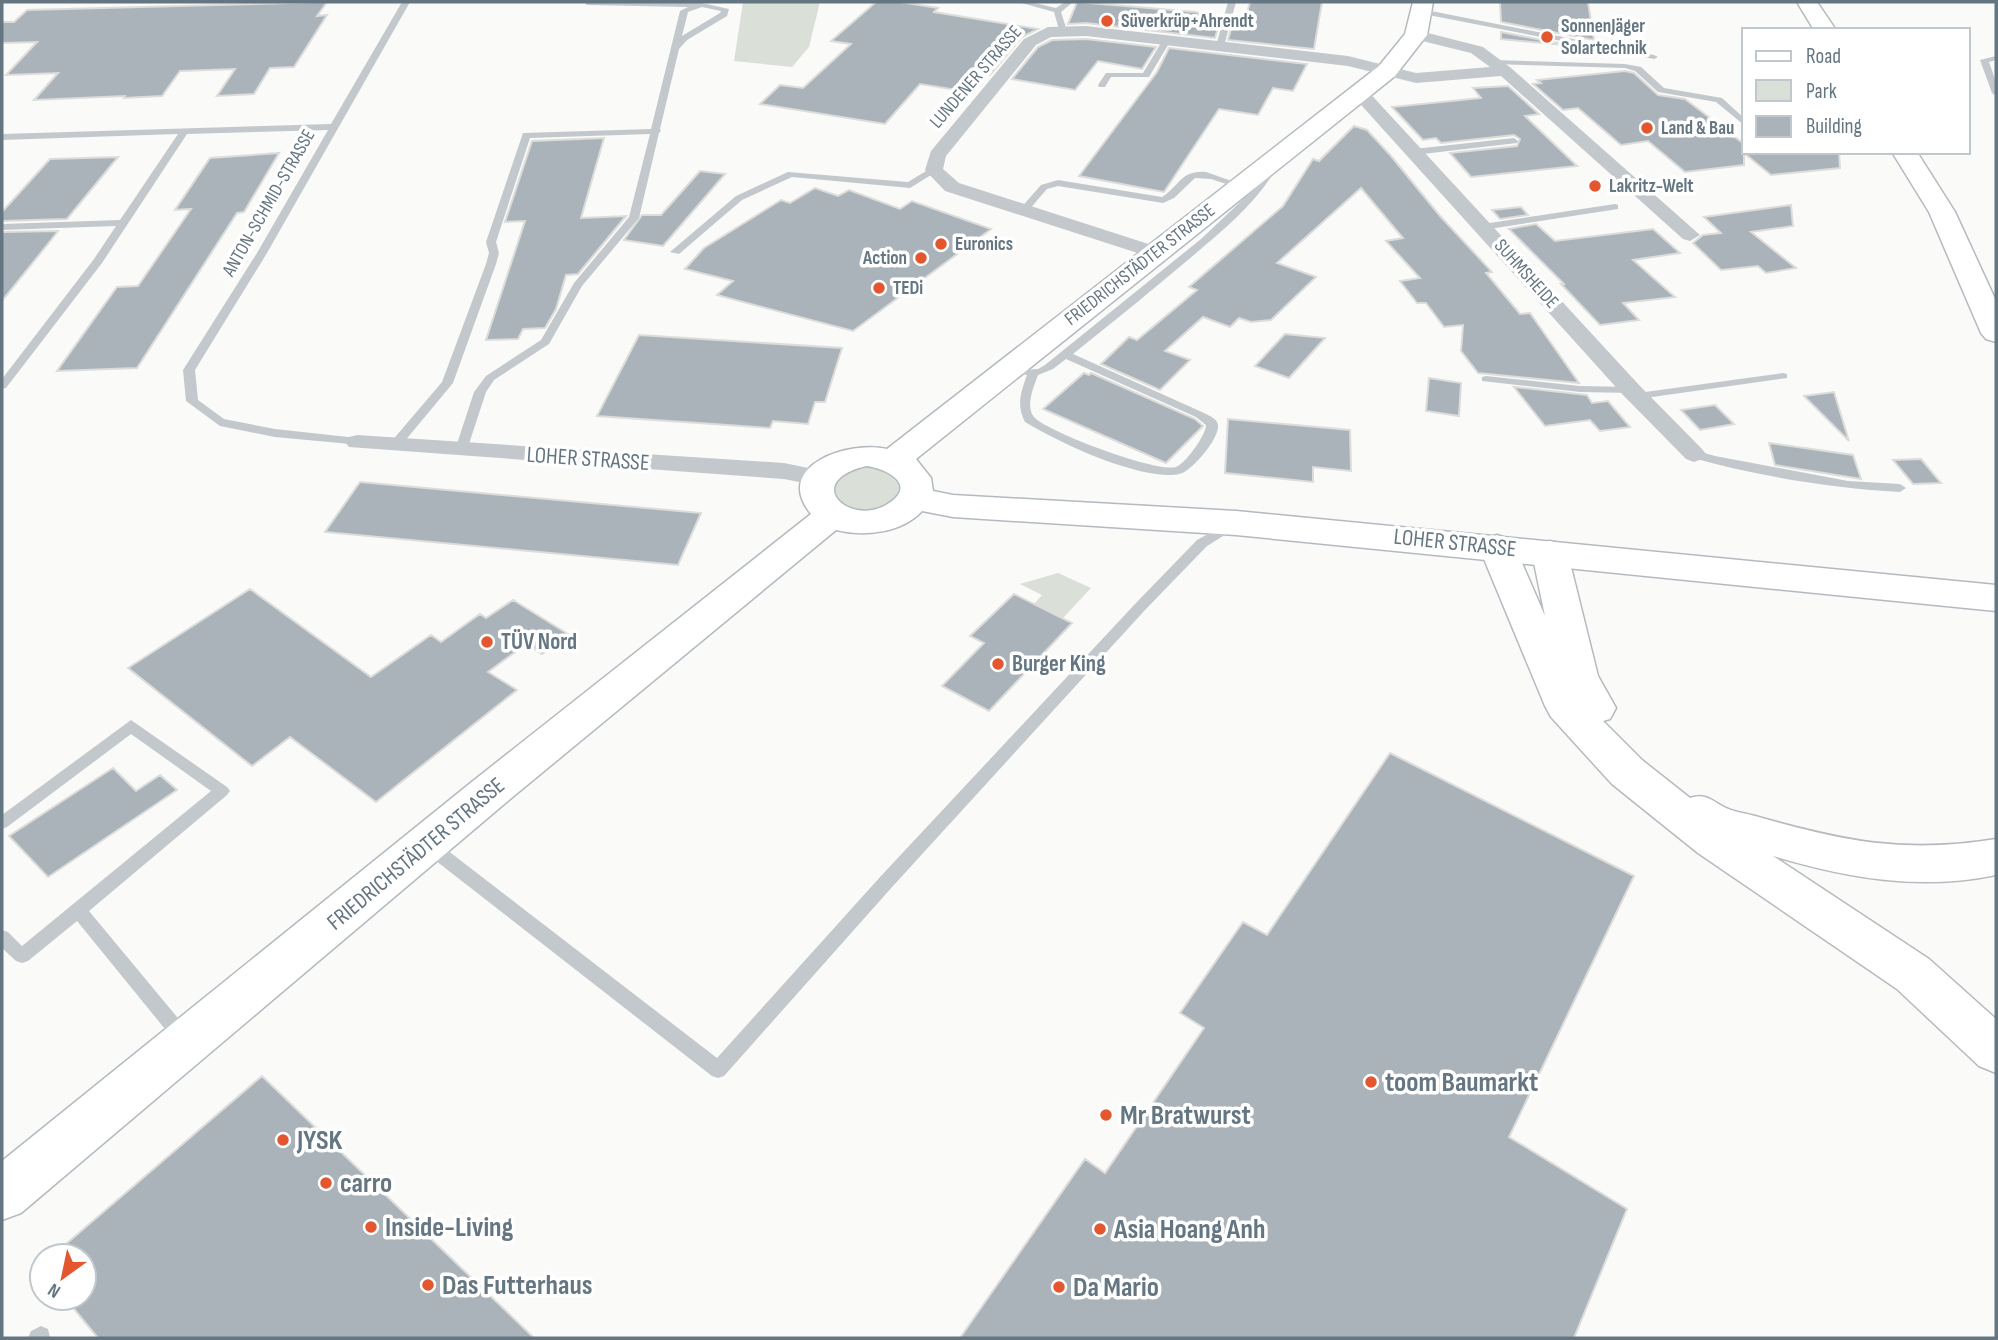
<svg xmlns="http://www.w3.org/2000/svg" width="1998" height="1340" viewBox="0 0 1998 1340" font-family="'Sofia Sans Condensed',sans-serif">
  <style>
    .green { fill: #dadfd7 }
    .building { fill: #aab3b9; stroke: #dcdcda; stroke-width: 2 }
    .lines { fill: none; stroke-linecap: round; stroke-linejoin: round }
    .secondary-casing { stroke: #b3babf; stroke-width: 3 }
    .primary-casing { stroke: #b5babe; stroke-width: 3 }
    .lane { fill: #c3c8cc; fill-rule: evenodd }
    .street { fill: #c3c8cc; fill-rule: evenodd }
    .secondary { fill: #fff; fill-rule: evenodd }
    .primary { fill: #fff; fill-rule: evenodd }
    .poi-dot { fill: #e4572e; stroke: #fff; stroke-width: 2.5 }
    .labels { text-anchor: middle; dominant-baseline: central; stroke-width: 7; stroke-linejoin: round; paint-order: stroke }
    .far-poi-label { font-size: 19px; font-weight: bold; fill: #657683; stroke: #fff; text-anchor: start }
    .far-street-label { font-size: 19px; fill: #657683; stroke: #fff }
    .street-label { font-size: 23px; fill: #657683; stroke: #fff }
    .poi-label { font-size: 23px; font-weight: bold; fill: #657683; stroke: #fff; text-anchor: start }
    .near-poi-label { font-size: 28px; font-weight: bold; fill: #657683; stroke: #fff; text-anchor: start }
  </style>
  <rect width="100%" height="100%" fill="#fafaf8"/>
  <path class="green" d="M743 2H820L809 47 792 67 734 61Z
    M868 467C934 473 881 538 833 497L834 482C844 472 854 468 868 467Z
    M1058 573 1091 588 1063 618 1034 604 1042 595 1020 584Z"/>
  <path class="building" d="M327 2 317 16 327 15 294 67 270 68 254 94 217 96 235 69 180 71 162 96 124 98 125 96 34 100 58 73 6 75 37 42 2 43V22H14L27 10Z
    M876 2H900L938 8 934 12 1038 29 1022 37 990 75 977 73 963 91 920 84 885 124 760 104 780 85 803 88 851 44 831 41Z
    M1077 2 1196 12 1220 21 1215 38 1086 23 1068 24Z
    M1250 2H1322L1314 49 1228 40 1232 25 1237 27 1238 20H1245Z
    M1500 2H1588L1594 40 1501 22Z
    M1501 32 1573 46 1501 39Z
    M1086 39 1156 47 1142 69 1098 61 1075 90 1012 79 1038 47 1052 40Z
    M1169 48 1307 64 1293 91 1273 88 1258 115 1219 109 1164 192 1079 176 1157 72Z
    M1625 71 1634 73 1658 95 1685 99 1744 144V152H1839L1840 168 1771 175 1744 153V165L1685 172 1648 141 1621 145 1578 108 1563 110 1533 84 1541 83 1537 80Z
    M1508 86 1539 114 1525 116 1577 166 1471 177 1450 153 1517 146 1520 139 1514 135 1441 143 1436 138 1423 140 1392 107 1481 98 1473 88Z
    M1354 126 1367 130 1391 156 1440 216 1492 272 1486 273 1520 314 1530 313 1579 383 1478 373 1461 351 1463 325 1444 327 1426 303H1417L1400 281 1420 278 1386 241 1403 238 1361 188 1277 263 1316 277 1271 320 1251 322 1239 318 1230 327 1203 317 1165 351 1190 360 1160 390 1101 364 1129 337 1137 340 1197 290 1189 287 1283 206 1313 159 1319 161Z
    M604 138 581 218 626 216 578 274 566 275 556 309 545 328 523 329 518 339 486 340 525 221 505 222 532 141Z
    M279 153 244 212 237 213 137 368 57 371 117 287 138 286 191 209 175 210 210 158Z
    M118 157 67 219 2 221V212L50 159Z
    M700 171 725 174 663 246 624 240 642 215H661Z
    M815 188 838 196 849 190 900 209 912 201 991 229 853 331 717 295 733 281 685 269 704 248 781 200 790 203Z
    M1791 205 1793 226 1751 232 1796 268 1766 273 1758 266 1721 270 1693 243 1703 235 1721 233 1704 217Z
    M1521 207 1528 215 1500 219 1492 210Z
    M1536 224 1555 241 1653 229 1680 253 1633 260 1675 297 1623 303 1639 320 1600 325 1561 284H1564L1509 229Z
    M58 231 51 240 2 301V232Z
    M1285 334 1325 338 1289 378 1255 366Z
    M639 335 842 348 825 402H815L808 424 773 421 770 428 597 416Z
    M1084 373 1089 375 1091 373 1195 419 1203 426 1166 463 1043 409Z
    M1429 378 1461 383 1459 416 1426 411Z
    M1514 387 1587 395 1592 403 1608 401 1630 427 1600 431 1590 420 1545 426Z
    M1834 392 1849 441 1804 396Z
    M1715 405 1734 424 1700 430 1681 410Z
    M1228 419 1350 430 1351 471 1313 467V482L1225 473Z
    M1769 443 1853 455 1861 479 1775 465Z
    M1921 459 1941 483 1913 484 1893 460Z
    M360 482 701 513 678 565 325 532Z
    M250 589 371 677 431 635 441 642 480 614 486 618 513 600 568 634 542 654 526 644 488 672 517 690 376 802 290 737 252 766 128 668Z
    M1014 594 1072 623 989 711 942 686 984 643 970 636Z
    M1390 753 1634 876 1509 1137 1627 1209 1574 1338H960L1085 1159 1105 1173 1204 1028 1180 1013 1243 922 1267 935Z
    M113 768 136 791 160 775 177 790 48 877 9 836Z
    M262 1076 534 1338H98L65 1298H84V1256H52Z"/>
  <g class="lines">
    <g class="secondary-casing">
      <path id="secondary" d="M1413 2H1433L1427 35 1395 76 916 459 931 478 933 491 953 495 1236 511 1996 585V611L1236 535 953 517 922 511C902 533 864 537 836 530L503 805 21 1213 2 1220V1161L473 781 811 514C771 465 850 440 887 449L1379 66 1405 34ZM866 466C883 468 916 482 892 501 854 531 798 483 866 466Z"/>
    </g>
    <g class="primary-casing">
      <path id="primary" d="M1797 2H1817L1836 30H1814Z
        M1892 152H1917L1955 212 1996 301V342L1986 339 1981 333 1929 212Z
        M1497 535 1509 539 1515 547 1545 616 1532 553 1537 544 1550 541 1563 544 1572 571 1598 676 1616 708 1610 719 1603 721 1642 760 1690 798C1705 793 1711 800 1724 807 1733 812 1745 813 1755 816 1843 841 1904 854 1996 839V875C1919 891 1847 878 1773 856L1929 959 1996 1019V1073L1979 1066 1897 989 1698 853 1612 784 1551 717 1545 706 1479 547 1485 539Z"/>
    </g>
    <path class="lane" d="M402 2H410L267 253 195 370 198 400 224 419 275 429 357 438 363 442 361 445 275 437 220 426 186 401 183 370 257 253 328 130 187 134 102 263 6 388 2 389V379L94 259 116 226 2 230V224L120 220 178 134 2 140V134L331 124Z
      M584 2 702 3 729 9 727 16 687 40 679 49 660 129 661 131 659 133 639 218 582 286 549 344 494 380 486 392 467 450 461 454 455 450 474 392 486 376 541 340 574 283 629 217 650 134 530 138 496 242 499 253 496 264 453 383 399 448H391V442L442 382 486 264 489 253 486 242 523 133 651 129 680 11 688 7 587 5ZM702 7 721 11 720 13 682 36 688 12Z
      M1018 2H1030L1056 8 1065 2H1073L1061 12 1067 31 1060 33 1054 12Z
      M1228 2H1236L1224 46 1220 48 1216 46Z
      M1421 9 1654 55 1658 57 1654 59 1418 13 1417 11Z
      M1164 38 1171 40 1149 77H1111L1105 87H1099L1098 85 1106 73H1143Z
      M1996 56V60L1989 62 1996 82V96L1992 93 1980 60Z
      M1493 60 1625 64 1641 67 1664 88 1722 98 1744 118V125L1716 102 1658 92 1635 71 1625 68 1490 64V60Z
      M1514 138 1518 141 1517 143 1414 155 1409 152 1414 149Z
      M931 168 939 170 910 188 792 177 742 200 679 254 670 252 736 196 788 172 908 182Z
      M1254 171H1260L1271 177C1251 207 1222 231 1195 254 1155 288 1114 321 1073 354L1204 413C1208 415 1215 418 1217 422 1224 433 1196 465 1187 470 1181 475 1174 475 1166 475 1125 473 1060 443 1025 422 1016 405 1021 392 1027 375L1022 374V370L1038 369 1045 365 1201 239 1254 189 1261 178 1254 175ZM1066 359 1196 417 1206 425C1206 435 1186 463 1176 467 1157 473 1047 432 1034 417 1025 406 1034 386 1038 375L1053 369Z
      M1206 172 1246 186 1241 189 1211 179 1195 178 1174 198 1163 203 1058 186 1047 189 1027 212 1019 210 1041 185 1058 180 1162 197C1180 186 1180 170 1206 172Z
      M1615 204 1618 205V209L1483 230 1478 227 1483 224Z
      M1783 373 1787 374V378L1638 399 1632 396 1638 393Z
      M1486 376 1580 386 1631 387 1637 390 1631 393 1580 392 1482 381V377Z
      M1694 450 1715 456 1848 481 1900 484 1906 488 1900 492C1832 488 1755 476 1690 457L1688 454Z
      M1232 521 1236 522 1238 525 1236 528 1207 546 1145 610 893 886 724 1076 718 1078 712 1076 422 850 420 845 422 840 428 838 434 840 717 1058 881 876 1135 604 1197 540Z
      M131 720 227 787 230 791 227 795 89 911 177 1017 192 1031 195 1037 192 1043 186 1045 180 1043 165 1029 77 921 28 961 22 963 16 961 2 948V930L8 932 22 946 211 791 131 734 7 827 2 829V815Z
      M41 1326 48 1329 50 1338H28L31 1331Z"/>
    <path class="street" d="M1086 26 1348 56 1416 73 1490 67 1471 53 1410 38 1408 35 1410 32 1416 30 1483 47 1511 68 1700 235 1690 241 1683 239 1501 76 1416 83 1348 66 1086 36 1051 37 1036 45 946 156 943 169 959 183 1164 249 1167 253 1164 257H1150L945 191 925 170 931 151 1024 39 1048 27Z
      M1359 87 1365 88 1639 385 1702 449 1706 454 1702 459 1694 462 1686 459 1623 395 1353 96 1351 92 1353 88Z
      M357 435 784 463 828 472 831 478 828 484 819 486 784 479 349 447 345 442 349 437Z"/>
    <use href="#secondary" class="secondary"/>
    <use href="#primary" class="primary"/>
  </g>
  <g class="poi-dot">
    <circle cx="1107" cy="21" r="7"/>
    <circle cx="1547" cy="37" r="7"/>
    <circle cx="1647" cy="128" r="7"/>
    <circle cx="1595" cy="186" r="7"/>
    <circle cx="941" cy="244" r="7"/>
    <circle cx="921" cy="258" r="7"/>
    <circle cx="879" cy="288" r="7"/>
    <circle cx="487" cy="642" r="7"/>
    <circle cx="998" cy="664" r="7"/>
    <circle cx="1371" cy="1082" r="7"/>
    <circle cx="1106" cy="1115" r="7"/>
    <circle cx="283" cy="1140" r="7"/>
    <circle cx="326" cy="1183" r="7"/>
    <circle cx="371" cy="1227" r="7"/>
    <circle cx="1100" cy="1229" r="7"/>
    <circle cx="428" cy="1285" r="7"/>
    <circle cx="1059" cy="1287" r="7"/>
  </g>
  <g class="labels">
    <g class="far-poi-label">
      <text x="1121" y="21">Süverkrüp+Ahrendt</text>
      <text x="1561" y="26">SonnenJäger<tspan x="1561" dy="22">Solartechnik</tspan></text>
      <text x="1661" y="128">Land &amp; Bau</text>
      <text x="1609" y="186">Lakritz-Welt</text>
      <text x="955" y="244">Euronics</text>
      <text x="907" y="258" text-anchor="end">Action</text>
      <text x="893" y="288">TEDi</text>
    </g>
    <g class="far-street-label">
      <text transform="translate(976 77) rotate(-49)">LUNDENER STRASSE</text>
      <text transform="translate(269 203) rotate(-60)">ANTON-SCHMID-STRASSE</text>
      <text transform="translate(1140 265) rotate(-38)">FRIEDRICHSTÄDTER STRASSE</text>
      <text transform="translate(1526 274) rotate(48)">SUHMSHEIDE</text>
    </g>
    <g class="street-label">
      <text transform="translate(588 459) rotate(4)">LOHER STRASSE</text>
      <text transform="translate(1455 543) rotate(6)">LOHER STRASSE</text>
      <text transform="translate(416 854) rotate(-40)">FRIEDRICHSTÄDTER STRASSE</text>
    </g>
    <g class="poi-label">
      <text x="501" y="642">TÜV Nord</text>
      <text x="1012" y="664">Burger King</text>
    </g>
    <g class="near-poi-label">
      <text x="1385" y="1082">toom Baumarkt</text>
      <text x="1120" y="1115">Mr Bratwurst</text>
      <text x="297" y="1140">JYSK</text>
      <text x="340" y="1183">carro</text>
      <text x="385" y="1227">Inside-Living</text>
      <text x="1114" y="1229">Asia Hoang Anh</text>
      <text x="442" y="1285">Das Futterhaus</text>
      <text x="1073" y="1287">Da Mario</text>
    </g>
  </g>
  <rect width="1998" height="1340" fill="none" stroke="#657683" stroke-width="7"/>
  <rect x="1742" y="28" width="228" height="126" fill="#ffffff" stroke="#c1c8cd" stroke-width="2"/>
  <rect x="1756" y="51" width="35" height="10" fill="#ffffff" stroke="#c1c8cd" stroke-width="2"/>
  <text x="1806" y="63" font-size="21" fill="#657683">Road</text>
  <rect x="1756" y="80" width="35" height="21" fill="#dadfd7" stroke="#c1c8cd" stroke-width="2"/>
  <text x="1806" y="98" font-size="21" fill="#657683">Park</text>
  <rect x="1756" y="116" width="35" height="21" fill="#aab3b9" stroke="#c1c8cd" stroke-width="2"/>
  <text x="1806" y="133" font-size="21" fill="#657683">Building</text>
  <g transform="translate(63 1277) rotate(213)"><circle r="33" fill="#ffffff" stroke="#c1c8cd" stroke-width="2"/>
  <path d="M0-5L12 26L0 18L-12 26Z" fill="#e4572e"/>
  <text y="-10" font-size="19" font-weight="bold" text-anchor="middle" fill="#657683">N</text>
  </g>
</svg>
